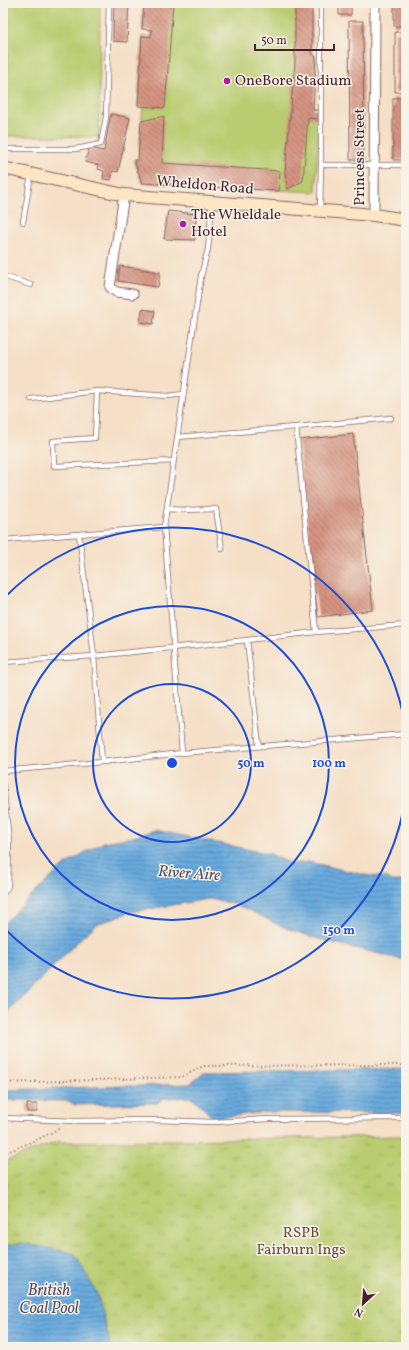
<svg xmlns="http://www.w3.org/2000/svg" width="409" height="1350" viewBox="0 0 409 1350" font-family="Vollkorn,serif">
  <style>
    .park { fill: url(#park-tufts); stroke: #82764d }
    .pitch { fill: #b9cc6f; stroke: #82764d }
    .water { fill: url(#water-rules); stroke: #5a6484 }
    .building { fill: url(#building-back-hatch) }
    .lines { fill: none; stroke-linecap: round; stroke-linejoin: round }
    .lane-casing { stroke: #866261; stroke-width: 6 }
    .street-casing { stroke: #866261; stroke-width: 11 }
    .secondary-casing { stroke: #866261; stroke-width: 14 }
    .path { stroke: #866261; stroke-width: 2; stroke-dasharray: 1 3; stroke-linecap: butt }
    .lane { stroke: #fff; stroke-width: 4.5 }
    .street { stroke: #fff; stroke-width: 9 }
    .secondary { stroke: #fce6c4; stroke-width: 12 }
    .ring { fill: none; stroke: #1d4ed8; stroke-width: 2 }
    .poi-dot { fill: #b5179e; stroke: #f7f3e8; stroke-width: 1.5 }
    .labels { text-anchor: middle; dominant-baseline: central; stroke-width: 3; stroke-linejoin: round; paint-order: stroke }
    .poi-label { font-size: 15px; fill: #4a1f2b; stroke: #f7f3e8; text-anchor: start }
    .street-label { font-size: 15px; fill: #4a1f2b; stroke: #f7f3e8 }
    .park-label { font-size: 15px; fill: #664a3c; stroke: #f7f3e8 }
    .water-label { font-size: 16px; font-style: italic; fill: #555069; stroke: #f7f3e8 }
    .centre { fill: #1d4ed8; stroke: #f7f3e8; stroke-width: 2 }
    .ring-label { font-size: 12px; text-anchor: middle; font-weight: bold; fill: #1d4ed8; stroke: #f7f3e8; stroke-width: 3; stroke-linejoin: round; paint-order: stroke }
  </style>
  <defs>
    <pattern id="park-tufts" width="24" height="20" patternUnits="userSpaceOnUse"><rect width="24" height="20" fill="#b9cc6f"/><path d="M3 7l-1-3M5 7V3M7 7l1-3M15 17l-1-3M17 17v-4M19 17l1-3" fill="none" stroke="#a1af60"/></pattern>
    <pattern id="water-rules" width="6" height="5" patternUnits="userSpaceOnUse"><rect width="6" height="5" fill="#69aadd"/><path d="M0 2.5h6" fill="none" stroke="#588ab3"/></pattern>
    <pattern id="building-back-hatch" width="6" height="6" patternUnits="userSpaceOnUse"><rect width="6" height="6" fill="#d49380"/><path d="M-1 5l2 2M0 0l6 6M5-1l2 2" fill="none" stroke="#ae7769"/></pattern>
  </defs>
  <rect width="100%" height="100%" fill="#f7f3e8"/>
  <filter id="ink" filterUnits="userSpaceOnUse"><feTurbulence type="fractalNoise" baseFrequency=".025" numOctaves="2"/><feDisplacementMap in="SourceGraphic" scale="8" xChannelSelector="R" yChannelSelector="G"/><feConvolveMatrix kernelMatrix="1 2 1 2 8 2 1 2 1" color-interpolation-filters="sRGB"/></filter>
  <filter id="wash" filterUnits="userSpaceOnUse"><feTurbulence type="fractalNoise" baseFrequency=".012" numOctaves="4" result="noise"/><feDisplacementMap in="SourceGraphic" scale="16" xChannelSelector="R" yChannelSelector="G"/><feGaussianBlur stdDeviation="0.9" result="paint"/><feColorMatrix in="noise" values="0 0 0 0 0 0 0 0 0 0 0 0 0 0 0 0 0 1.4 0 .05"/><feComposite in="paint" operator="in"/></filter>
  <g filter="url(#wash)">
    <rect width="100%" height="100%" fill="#f5dfc6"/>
    <path class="park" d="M406 1136V1347H3V1162L57 1142Z"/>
    <path class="pitch" d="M8 3H100L99 137 6 136Z
      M144 3H312V53L316 57 313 110H319L316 192 142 183 134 160H138L143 107 138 106 142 36 151 37 152 30 142 29Z"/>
    <path class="water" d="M155 830 270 854 292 864 309 862 365 875 388 878 392 881H406V960L391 957C361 949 329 943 300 933 267 923 245 902 209 899L130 912 97 924 81 938 3 1018V924L62 867 84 853 104 842 133 837Z
      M406 1069V1113L269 1112 213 1118 196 1101 189 1097 163 1098 158 1103 75 1105 69 1101 3 1100V1090L190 1084 205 1072Z
      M22 1243 74 1253 97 1293 111 1347H3V1246Z"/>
    <g id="blocks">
      <path class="building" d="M114 3H129L127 42 113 41Z
        M144 3H173L165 108 138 106 142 36 151 37 152 30 142 29Z
        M295 3H312V53L316 57 313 110H319V119L308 118 303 181 288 189 285 172 295 62Z
        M339 3H351V15H339Z
        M394 3H406V26H394Z
        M349 21H363L364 160H350Z
        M395 32H406V92H395Z
        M393 98H406V160H393Z
        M111 114 130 118 118 172 113 171 111 180 103 179 104 171 98 169 99 165 85 162 89 148 104 151Z
        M164 116 162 163 280 171 279 191 142 183 134 160H138L141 121Z
        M168 211 196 214 195 240 164 239Z
        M120 266 160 272 158 287 118 281Z
        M142 309 155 311 153 324 140 322Z
        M353 434 373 610 318 617 298 440Z
        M27 1104H37V1112H27Z"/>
    </g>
  </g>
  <g filter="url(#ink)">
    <use href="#blocks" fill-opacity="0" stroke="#866261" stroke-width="1"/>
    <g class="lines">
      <g class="lane-casing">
        <path id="lane" d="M321 3V165H406
          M3 149H76L101 144 106 117 109 3
          M212 203 208 249 201 276 164 527 182 753 406 734
          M320 209 321 165
          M23 222 31 175
          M3 276 31 285
          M97 391 95 438 53 441 54 466 174 461
          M31 399 97 391 168 396 183 394
          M296 427 391 418
          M177 437 296 427 316 632 247 640 259 746
          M167 509 184 510 216 509 222 549
          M79 534 94 656 247 640
          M5 540 164 527
          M316 632 406 625
          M3 662 94 656 102 762
          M3 771 102 762 182 753
          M3 784 9 841 8 886 3 894
          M3 1118 75 1121 158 1120 213 1122 270 1119 406 1118"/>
      </g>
      <g class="street-casing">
        <path id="street" d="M124 195 110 287 116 292 133 294
          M374 215 375 3"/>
      </g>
      <g class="secondary-casing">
        <path id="secondary" d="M3 168 124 195 374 215 406 220"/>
      </g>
      <path class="path" d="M3 1083 182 1077 203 1066 406 1065
        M3 1154 45 1136 60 1128"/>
      <use href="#lane" class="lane"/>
      <use href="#street" class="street"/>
      <use href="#secondary" class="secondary"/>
    </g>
  </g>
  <g class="ring">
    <circle cx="172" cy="763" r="79"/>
    <circle cx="172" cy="763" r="157"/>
    <path d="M406 794A236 236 0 0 1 4 928M4 598A236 236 0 0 1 406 732"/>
  </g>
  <g class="poi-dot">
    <circle cx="227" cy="81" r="4"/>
    <circle cx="183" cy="224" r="4"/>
  </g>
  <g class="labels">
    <g class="poi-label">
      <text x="235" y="81">OneBore Stadium</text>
      <text x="191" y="215">The Wheldale<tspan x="191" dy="17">Hotel</tspan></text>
    </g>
    <g class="street-label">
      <text transform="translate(360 157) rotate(-90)">Princess Street</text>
      <text transform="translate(205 186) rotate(5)">Wheldon Road</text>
    </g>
    <g class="park-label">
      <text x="301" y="1233">RSPB<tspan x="301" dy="17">Fairburn Ings</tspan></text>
    </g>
    <g class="water-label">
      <text transform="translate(189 874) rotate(4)">River Aire</text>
      <text x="49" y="1291">British<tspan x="49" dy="18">Coal Pool</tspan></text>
    </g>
  </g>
  <circle cx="172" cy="763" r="6" class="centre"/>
  <g class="ring-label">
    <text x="251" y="767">50 m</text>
    <text x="329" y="767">100 m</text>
    <text x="339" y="934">150 m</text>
  </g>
  <rect width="409" height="1350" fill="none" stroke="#f7f3e8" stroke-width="16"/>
  <g transform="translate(363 1304) rotate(206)" stroke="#f7f3e8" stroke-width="3" paint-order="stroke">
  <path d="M0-3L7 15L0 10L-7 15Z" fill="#4a1f2b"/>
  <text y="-6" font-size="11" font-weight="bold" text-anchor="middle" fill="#4a1f2b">N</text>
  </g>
  <path d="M255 44v6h79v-6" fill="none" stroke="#4a1f2b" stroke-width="2"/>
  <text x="261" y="44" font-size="12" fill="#4a1f2b" stroke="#f7f3e8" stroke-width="3" paint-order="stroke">50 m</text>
</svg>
